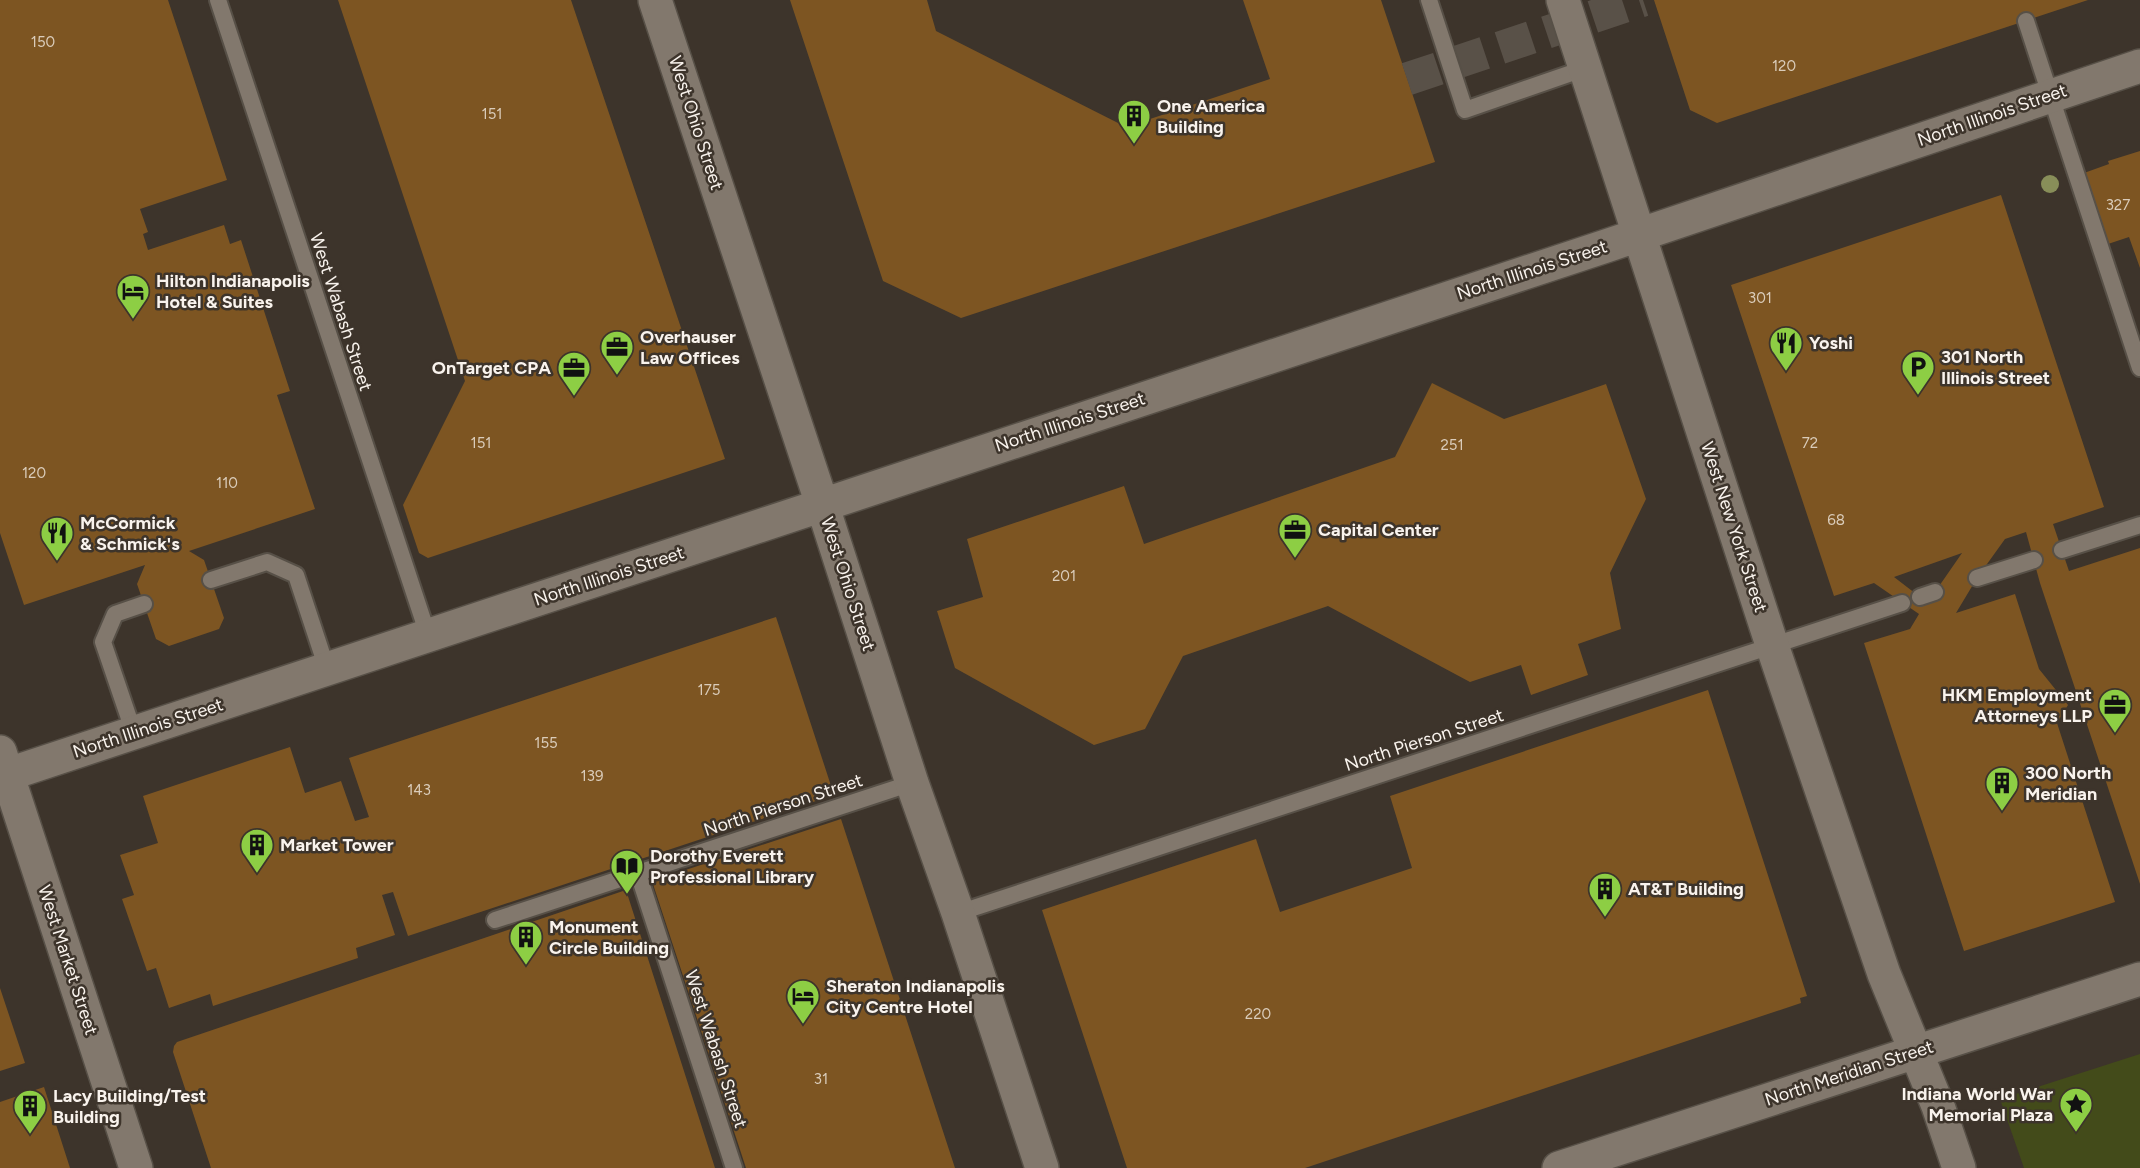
<svg xmlns="http://www.w3.org/2000/svg" width="2140" height="1168" viewBox="0 0 2140 1168" font-family="Figtree,sans-serif">
  <style>
    .green { fill: #434b1a }
    .building { fill: #7d5522; fill-rule: evenodd }
    .lines { fill: none; stroke-linecap: round; stroke-linejoin: round }
    .street-tunnel { stroke: #595148; stroke-width: 33; stroke-dasharray: 33 16; stroke-linecap: butt }
    .lane-casing { stroke: #575047; stroke-width: 20 }
    .secondary-casing { stroke: #575047; stroke-width: 36 }
    .lane { stroke: #82786d; stroke-width: 16 }
    .secondary { stroke: #82786d; stroke-width: 33 }
    .tree { fill: #888e59 }
    .labels { text-anchor: middle; dominant-baseline: central; stroke-width: 5; stroke-linejoin: round; paint-order: stroke }
    .number-label { font-size: 15px; fill: #daccba }
    .poi-label { font-size: 18px; font-weight: bold; fill: #f9f3ed; stroke: #3d342b; text-anchor: start }
    .street-label { font-size: 18px; fill: #f9f3ed; stroke: #3d342b }
  </style>
  <rect width="100%" height="100%" fill="#3d342b"/>
  <path class="green" d="M2140 1054V1168H2024L2000 1099Z"/>
  <path class="building" d="M0 0H168L227 180 140 209 148 232 143 234 148 250 224 225 230 244 241 240 290 391 277 395 315 509 189 551 204 560 224 618 219 629 169 646 156 639 137 584 145 565 24 605 0 533Z
    M338 0H571L725 459 428 558 419 553 403 505 465 381Z
    M790 0H927L936 31 1126 127 1270 79 1243 0H1381L1435 162 961 318 883 281Z
    M1654 0H2088L1717 123 1690 110Z
    M2140 151V268L2129 237 2108 244 2084 173 2109 164 2108 161Z
    M2001 195 2104 507 2053 524 2069 571 2140 548V884L2040 583 2026 532 2005 539 1977 578 1956 613 2015 594 2039 669 2068 705 2057 723 2115 902 1964 951 1864 643 1910 629 1919 614 1874 583 1834 596 1731 285ZM1962 553 1935 592 1920 597 1894 577Z
    M1432 383 1504 419 1606 384 1646 499 1610 573 1621 629 1578 644 1588 675 1531 695 1521 665 1470 682 1328 606 1183 656 1145 729 1094 745 955 668 937 611 983 597 967 539 1124 486 1144 544 1395 457Z
    M776 617 834 795 408 936 393 892 382 895 395 935 356 948 358 958 213 1006 210 994 169 1008 156 968 147 971 122 899 134 895 120 855 158 843 143 796 290 747 305 793 341 781 355 821 369 817 349 758Z
    M1708 690 1807 996 1800 998 1801 1003 1305 1168H1127L1042 910 1256 839 1280 912 1412 868 1390 796Z
    M841 819 955 1168H746L652 881Z
    M626 890 715 1168H211L173 1052 174 1046 177 1042Z
    M0 988 25 1063 0 1071Z
    M44 1087 70 1168H0V1102Z"/>
  <g class="lines">
    <path class="street-tunnel" d="M1407 79 1643 0"/>
    <g class="lane-casing">
      <path id="lane" d="M218 0 428 635
        M1429 0 1465 110 1586 68
        M2026 21 2140 368
        M2062 550 2140 525
        M1977 578 2034 560
        M211 580 267 562 296 575 327 669
        M1920 597 1935 592
        M134 733 103 642 115 614 144 604
        M638 873 734 1168
        M958 913 1902 603
        M495 920 912 783"/>
    </g>
    <g class="secondary-casing">
      <path id="secondary" d="M655 0 822 504 912 783 958 913 1042 1168
        M1563 0 1772 645 1884 974 1938 1106 1959 1168
        M0 752 136 1168
        M0 777 1606 246 2140 66
        M1559 1168 2140 979"/>
    </g>
    <use href="#lane" class="lane"/>
    <use href="#secondary" class="secondary"/>
  </g>
  <circle class="tree" cx="2050" cy="184" r="9"/>
  <defs>
    <g id="building-pin" transform="scale(1.725)"><path d="M0 17L-7.5 6A9.5 9.5 0 1 1 7.5 6Z" fill="#8dce44" stroke="#3d342b"/><path d="M-4-6H4V6H1V3H-1V6H-4ZM-2.5-4.3h1.7v1.8h-1.7ZM.8-4.3h1.7v1.8H.8ZM-2.5-1h1.7V.8h-1.7ZM.8-1h1.7V.8H.8Z" fill="#111"/></g>
    <g id="hotel-pin" transform="scale(1.725)"><path d="M0 17L-7.5 6A9.5 9.5 0 1 1 7.5 6Z" fill="#8dce44" stroke="#3d342b"/><path d="M-6-4.5h1.5V1H6V5H4.5V3h-9V5H-6ZM-4 0a1.8 1.8 0 1 1 3.6 0ZM.5 0V-2.5h3Q6-2.5 6 0Z" fill="#111"/></g>
    <g id="restaurant-pin" transform="scale(1.725)"><path d="M0 17L-7.5 6A9.5 9.5 0 1 1 7.5 6Z" fill="#8dce44" stroke="#3d342b"/><path d="M-5-6h1v4h1v-4h1v4h1v-4h1v5L-1.5 .5V6h-2V.5L-5-1ZM5-6V6H3V1.5H1.5Q1.5-4 5-6Z" fill="#111"/></g>
    <g id="office-pin" transform="scale(1.725)"><path d="M0 17L-7.5 6A9.5 9.5 0 1 1 7.5 6Z" fill="#8dce44" stroke="#3d342b"/><path d="M-6-3h4V-5.5h4V-3h4V5H-6ZM-1-4.5V-3h2v-1.5ZM-6 0V1H6V0Z" fill="#111"/></g>
    <g id="parking-pin" transform="scale(1.725)"><path d="M0 17L-7.5 6A9.5 9.5 0 1 1 7.5 6Z" fill="#8dce44" stroke="#3d342b"/><path d="M-3.5-5.5H1a3.5 3.5 0 0 1 0 7H-1V5.5H-3.5ZM-1-3.4V-.6H.8a1.4 1.4 0 0 0 0-2.8Z" fill="#111"/></g>
    <g id="library-pin" transform="scale(1.725)"><path d="M0 17L-7.5 6A9.5 9.5 0 1 1 7.5 6Z" fill="#8dce44" stroke="#3d342b"/><path d="M-6-4Q-3-5.5-.7-3.5V5Q-3 3-6 4ZM6-4Q3-5.5 .7-3.5V5Q3 3 6 4Z" fill="#111"/></g>
    <g id="sight-pin" transform="scale(1.725)"><path d="M0 17L-7.5 6A9.5 9.5 0 1 1 7.5 6Z" fill="#8dce44" stroke="#3d342b"/><path d="M0-6L1.8-2.2L6-1.7L2.9 1.2L3.7 5.4L0 3.3L-3.7 5.4L-2.9 1.2L-6-1.7L-1.8-2.2Z" fill="#111"/></g>
  </defs>
  <g fill-rule="evenodd">
    <use href="#building-pin" x="1134" y="116"/>
    <use href="#hotel-pin" x="133" y="291"/>
    <use href="#restaurant-pin" x="1786" y="343"/>
    <use href="#office-pin" x="617" y="347"/>
    <use href="#parking-pin" x="1918" y="367"/>
    <use href="#office-pin" x="574" y="368"/>
    <use href="#office-pin" x="1295" y="530"/>
    <use href="#restaurant-pin" x="57" y="533"/>
    <use href="#office-pin" x="2115" y="705"/>
    <use href="#building-pin" x="2002" y="783"/>
    <use href="#building-pin" x="257" y="845"/>
    <use href="#library-pin" x="627" y="866"/>
    <use href="#building-pin" x="1605" y="889"/>
    <use href="#building-pin" x="526" y="937"/>
    <use href="#hotel-pin" x="803" y="996"/>
    <use href="#sight-pin" x="2076" y="1104"/>
    <use href="#building-pin" x="30" y="1106"/>
  </g>
  <g class="labels">
    <g class="number-label">
      <text x="43" y="42">150</text>
      <text x="1784" y="66">120</text>
      <text x="492" y="114">151</text>
      <text x="2118" y="205">327</text>
      <text x="1760" y="298">301</text>
      <text x="481" y="443">151</text>
      <text x="1810" y="443">72</text>
      <text x="1452" y="445">251</text>
      <text x="34" y="473">120</text>
      <text x="227" y="483">110</text>
      <text x="1836" y="520">68</text>
      <text x="1064" y="576">201</text>
      <text x="709" y="690">175</text>
      <text x="546" y="743">155</text>
      <text x="592" y="776">139</text>
      <text x="419" y="790">143</text>
      <text x="1258" y="1014">220</text>
      <text x="821" y="1079">31</text>
    </g>
    <g class="poi-label">
      <text x="1157" y="106">One America<tspan x="1157" dy="21">Building</tspan></text>
      <text x="156" y="281">Hilton Indianapolis<tspan x="156" dy="21">Hotel &amp; Suites</tspan></text>
      <text x="640" y="337">Overhauser<tspan x="640" dy="21">Law Offices</tspan></text>
      <text x="1809" y="343">Yoshi</text>
      <text x="1941" y="357">301 North<tspan x="1941" dy="21">Illinois Street</tspan></text>
      <text x="551" y="368" text-anchor="end">OnTarget CPA</text>
      <text x="80" y="523">McCormick<tspan x="80" dy="21">&amp; Schmick's</tspan></text>
      <text x="1318" y="530">Capital Center</text>
      <text x="2092" y="695" text-anchor="end">HKM Employment<tspan x="2092" dy="21">Attorneys LLP</tspan></text>
      <text x="2025" y="773">300 North<tspan x="2025" dy="21">Meridian</tspan></text>
      <text x="280" y="845">Market Tower</text>
      <text x="650" y="856">Dorothy Everett<tspan x="650" dy="21">Professional Library</tspan></text>
      <text x="1628" y="889">AT&amp;T Building</text>
      <text x="549" y="927">Monument<tspan x="549" dy="21">Circle Building</tspan></text>
      <text x="826" y="986">Sheraton Indianapolis<tspan x="826" dy="21">City Centre Hotel</tspan></text>
      <text x="2053" y="1094" text-anchor="end">Indiana World War<tspan x="2053" dy="21">Memorial Plaza</tspan></text>
      <text x="53" y="1096">Lacy Building/Test<tspan x="53" dy="21">Building</tspan></text>
    </g>
    <g class="street-label">
      <text transform="translate(1992 115) rotate(-19)">North Illinois Street</text>
      <text transform="translate(696 123) rotate(72)">West Ohio Street</text>
      <text transform="translate(1532 270) rotate(-18)">North Illinois Street</text>
      <text transform="translate(341 312) rotate(72)">West Wabash Street</text>
      <text transform="translate(1070 422) rotate(-18)">North Illinois Street</text>
      <text transform="translate(1734 527) rotate(72)">West New York Street</text>
      <text transform="translate(609 576) rotate(-18)">North Illinois Street</text>
      <text transform="translate(848 584) rotate(72)">West Ohio Street</text>
      <text transform="translate(148 728) rotate(-18)">North Illinois Street</text>
      <text transform="translate(1424 740) rotate(-18)">North Pierson Street</text>
      <text transform="translate(783 805) rotate(-18)">North Pierson Street</text>
      <text transform="translate(68 960) rotate(72)">West Market Street</text>
      <text transform="translate(716 1049) rotate(72)">West Wabash Street</text>
      <text transform="translate(1849 1073) rotate(-18)">North Meridian Street</text>
    </g>
  </g>
</svg>
